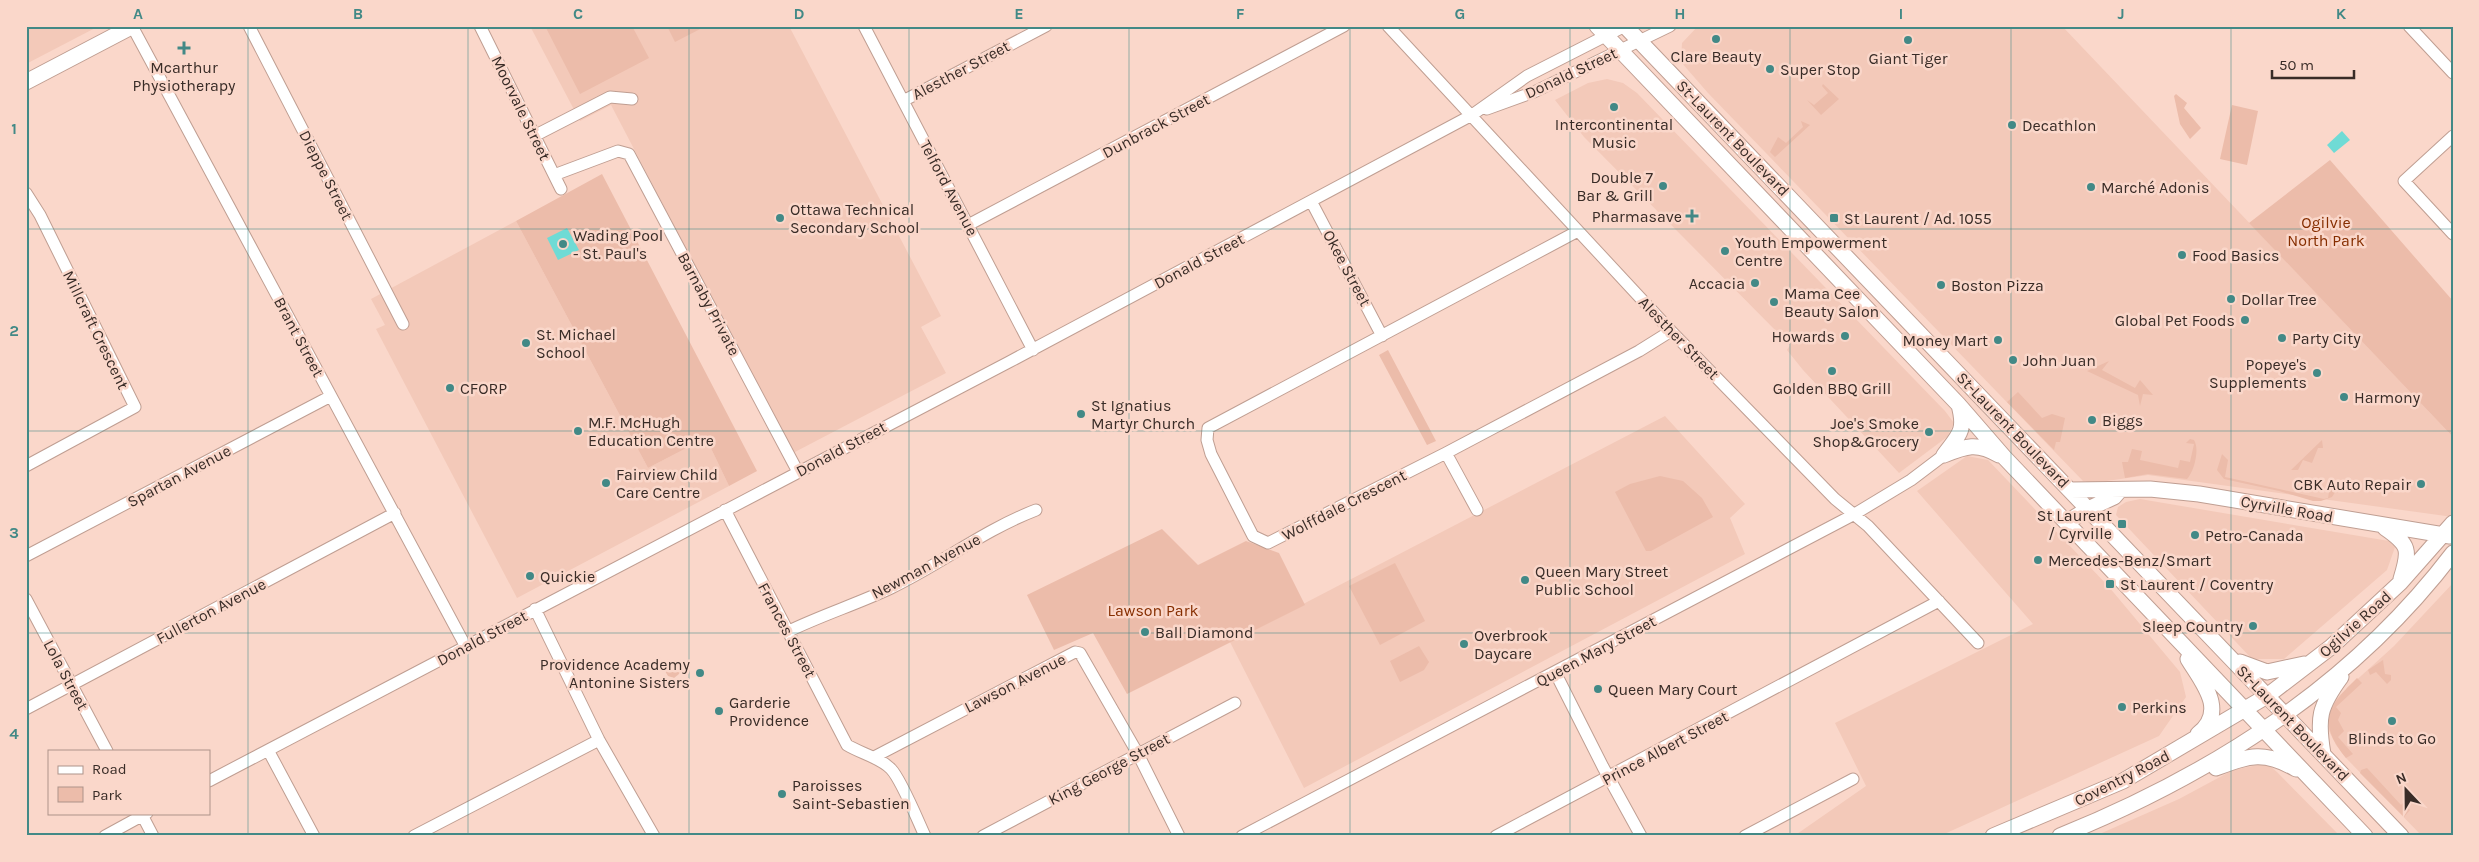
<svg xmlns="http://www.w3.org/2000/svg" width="2479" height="862" viewBox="0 0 2479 862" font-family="Karla,sans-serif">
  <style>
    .built { fill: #f3c9b9 }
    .green { fill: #ecbcaa }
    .water { fill: #6fdbd5 }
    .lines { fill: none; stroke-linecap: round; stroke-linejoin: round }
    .minor-casing { stroke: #bf9e92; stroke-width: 13 }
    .major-casing { stroke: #bf9e92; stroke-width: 17 }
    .minor { stroke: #fff; stroke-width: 11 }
    .major { stroke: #fff; stroke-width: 15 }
    .grid { fill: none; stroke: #428986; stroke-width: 1; stroke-opacity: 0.55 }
    .poi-dot { fill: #428986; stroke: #fad7ca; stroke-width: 2 }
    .labels { text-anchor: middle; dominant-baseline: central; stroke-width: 5; stroke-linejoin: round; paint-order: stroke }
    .poi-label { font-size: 16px; fill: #392c27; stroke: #fad7ca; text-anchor: start }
    .street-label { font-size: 16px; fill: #392c27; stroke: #fad7ca }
    .park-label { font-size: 16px; fill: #862e00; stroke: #fad7ca }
    .neatline { fill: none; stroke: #428986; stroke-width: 2 }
    .grid-label { font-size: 16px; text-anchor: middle; font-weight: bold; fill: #428986 }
  </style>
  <rect width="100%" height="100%" fill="#fad7ca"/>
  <path class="built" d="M26 26H99L26 64Z
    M530 26H789L941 316 921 327 946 373 793 453 611 105 580 121Z
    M1698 26H2062L2453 437V517L2148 475 2093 483 2083 481 1708 93 1681 62 1682 43Z
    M1607 79 1623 83 1637 93 1945 411 1954 423 1947 437 1899 473 1803 370 1787 350 1790 345 1584 137 1555 100 1588 83Z
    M516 221 648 468 706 438 729 486 517 598 376 329 385 325 371 299Z
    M1665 416 1745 504 1730 518 1745 554 1304 788 1230 642Z
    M1967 456 1988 460 2109 587 2180 672 2186 697 2159 736 1940 836H1794L1866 786 1835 723 2033 624 1917 491Z
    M2140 499 2389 541 2395 547 2387 570 2284 659H2252L2116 515 2118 507 2126 502Z
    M2453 583V836H2422L2346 758 2336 745 2328 729 2334 702 2340 695 2394 646Z
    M2263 764 2270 766 2277 772 2340 836H2095L2179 799 2233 770Z"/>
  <path class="green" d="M545 26H632L649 58 580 94Z
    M667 26H706L675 42Z
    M1823 84 1839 99 1821 115 1807 100 1814 105 1828 93 1822 86Z
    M2176 94 2187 103 2184 108 2201 128 2190 139 2180 124 2174 96Z
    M2232 105 2258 111 2247 165 2220 159Z
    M1801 121 1810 125 1775 157 1770 152 1778 137 1786 143 1803 127Z
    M2330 160 2453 301V437L2249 223Z
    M602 174 757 471 729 486 706 438 648 468 516 221Z
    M1388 350 1436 441 1427 445 1379 355Z
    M2109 361 2102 370 2135 388 2140 380 2153 395 2143 394 2140 406 2138 395 2087 371Z
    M2018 392 2042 418 2052 414 2065 418 2060 442H2056L2054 450 2007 402Z
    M2190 439 2194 440C2200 449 2194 472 2187 479L2148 474 2125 478 2122 462H2128L2132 449 2142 451 2140 460 2178 468 2180 460 2190 462 2194 444 2186 443Z
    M2322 440 2323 448H2318L2312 463 2303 460 2298 470H2291Z
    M2222 454 2228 460 2225 477 2324 499 2328 498 2330 486H2339L2332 497 2321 501H2313L2279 491 2224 479 2217 470Z
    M1660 476 1683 481 1702 498 1713 517 1651 551H1646L1615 492 1630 484Z
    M1162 529 1198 565 1246 541 1279 553 1305 605 1127 694 1093 633 1054 650 1027 595Z
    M1395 563 1425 621 1380 645 1349 586Z
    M1419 646 1429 662 1424 670 1400 682 1390 661Z
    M676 660 681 668 679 674 674 678 668 676 662 666Z
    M2383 660 2385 674 2391 675V680L2387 684 2376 672 2370 675 2368 670Z
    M2357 678 2362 683 2336 707 2341 713 2338 720 2344 731 2338 737 2353 754 2346 758C2317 722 2327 707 2357 678Z
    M2367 768 2401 805 2403 803 2410 810 2404 817 2360 773 2361 770Z"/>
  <path class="water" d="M2342 131 2350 140 2334 153 2327 145Z
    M567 228 579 250 558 260 547 238Z"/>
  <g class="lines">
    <g class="minor-casing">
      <path id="minor" d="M132 26 466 647
        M249 26 403 324
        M480 26 561 189
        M864 26 1033 350
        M1388 26 1671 331 1835 499 1868 526 1978 643
        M2409 26 2453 73
        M903 101 1046 26
        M1487 109 1534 92 1670 26
        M536 135 610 97 632 99
        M2453 136 2404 181 2453 234
        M554 175 618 151 629 154 798 472
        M26 193 40 215 135 407 26 466
        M1311 201 1382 336
        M968 225 1344 26
        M1578 231 1208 428 1207 440 1211 454 1253 536 1268 543 1446 453 1639 351 1671 331
        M1446 453 1477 510
        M725 510 847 745C860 753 881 758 891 769 901 779 918 821 925 836
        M26 556 331 396
        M26 599 107 751
        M535 609 599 740 654 836
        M789 631C822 615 857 604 891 588 941 564 984 530 1036 510
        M1555 672 1603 767 1641 836
        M26 709 395 513
        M268 750 314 836
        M874 757 1075 652 1080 653 1138 754 1179 836
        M209 781 1009 362 1472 115 1527 76 1625 26
        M141 813 153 836
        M105 836 147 813
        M414 836 599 740
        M983 836 1235 703
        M1242 836 1853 515 1911 480 1944 455
        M1496 836 1939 601
        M1745 836 1853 779"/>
    </g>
    <g class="major-casing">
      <path id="major" d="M1597 26 1958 404 2004 457 2365 836
        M1625 26 2401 836
        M26 82 133 26
        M1944 455C1966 446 1977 442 1999 455
        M1944 455C1959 435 1966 431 1959 405
        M2070 490 2150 489 2199 494 2450 536
        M2067 522 2088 509 2114 497 2120 490
        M2385 528C2410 545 2410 550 2401 579
        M2188 659C2202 682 2228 711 2198 734
        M2240 662 2267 672 2304 664
        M2323 754C2317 718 2319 707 2341 677
        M2216 768C2249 756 2263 750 2296 769
        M1993 836 2123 781 2267 696 2331 647 2400 583 2453 523
        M2060 836C2213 774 2352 686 2453 553"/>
    </g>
    <use href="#minor" class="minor"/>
    <use href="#major" class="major"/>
  </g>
  <path class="grid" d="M248 26V836M468 26V836M689 26V836M909 26V836M1129 26V836M1350 26V836M1570 26V836M1790 26V836M2011 26V836M2231 26V836M26 229H2453M26 431H2453M26 633H2453"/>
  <g class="poi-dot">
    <circle cx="1716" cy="39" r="5"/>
    <circle cx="1908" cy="40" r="5"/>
    <path d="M181.5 40.5h5v5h5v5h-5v5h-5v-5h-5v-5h5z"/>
    <circle cx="1770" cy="69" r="5"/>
    <circle cx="1614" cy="107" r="5"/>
    <circle cx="2012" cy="125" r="5"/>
    <circle cx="1663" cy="186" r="5"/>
    <circle cx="2091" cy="187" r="5"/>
    <path d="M1689.5 208.5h5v5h5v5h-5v5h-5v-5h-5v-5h5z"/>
    <circle cx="780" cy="218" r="5"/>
    <rect x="1829" y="213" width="10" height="10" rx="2.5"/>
    <circle cx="563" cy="244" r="5"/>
    <circle cx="1725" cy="251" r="5"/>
    <circle cx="2182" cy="255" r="5"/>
    <circle cx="1755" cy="283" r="5"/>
    <circle cx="1941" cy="285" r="5"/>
    <circle cx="2231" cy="299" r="5"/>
    <circle cx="1774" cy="302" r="5"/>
    <circle cx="2245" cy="320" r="5"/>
    <circle cx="1845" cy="336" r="5"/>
    <circle cx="2282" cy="338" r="5"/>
    <circle cx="1998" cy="340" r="5"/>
    <circle cx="526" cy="343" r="5"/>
    <circle cx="2013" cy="360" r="5"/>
    <circle cx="1832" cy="371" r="5"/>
    <circle cx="2317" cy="373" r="5"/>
    <circle cx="450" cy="388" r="5"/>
    <circle cx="2344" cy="397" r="5"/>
    <circle cx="1081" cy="414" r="5"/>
    <circle cx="2092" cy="420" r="5"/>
    <circle cx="578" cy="431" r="5"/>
    <circle cx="1929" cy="432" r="5"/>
    <circle cx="606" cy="483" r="5"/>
    <circle cx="2421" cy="484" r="5"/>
    <rect x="2117" y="519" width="10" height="10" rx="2.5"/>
    <circle cx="2195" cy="535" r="5"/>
    <circle cx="2038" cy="560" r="5"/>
    <circle cx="530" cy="576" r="5"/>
    <circle cx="1525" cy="580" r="5"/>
    <rect x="2105" y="579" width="10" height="10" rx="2.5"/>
    <circle cx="2253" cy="626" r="5"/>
    <circle cx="1145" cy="632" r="5"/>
    <circle cx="1464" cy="644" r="5"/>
    <circle cx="700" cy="673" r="5"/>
    <circle cx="1598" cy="689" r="5"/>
    <circle cx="2122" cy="707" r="5"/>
    <circle cx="719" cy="711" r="5"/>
    <circle cx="2392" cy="721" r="5"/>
    <circle cx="782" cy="794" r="5"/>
  </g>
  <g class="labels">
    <g class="poi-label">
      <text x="1716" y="56" text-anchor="middle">Clare Beauty</text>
      <text x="1908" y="58" text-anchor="middle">Giant Tiger</text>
      <text x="184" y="67" text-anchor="middle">Mcarthur<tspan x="184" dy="18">Physiotherapy</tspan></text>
      <text x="1780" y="69">Super Stop</text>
      <text x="1614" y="124" text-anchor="middle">Intercontinental<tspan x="1614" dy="18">Music</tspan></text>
      <text x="2022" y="125">Decathlon</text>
      <text x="1653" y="177" text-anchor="end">Double 7<tspan x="1653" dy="18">Bar &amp; Grill</tspan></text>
      <text x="2101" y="187">Marché Adonis</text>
      <text x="790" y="209">Ottawa Technical<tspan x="790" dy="18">Secondary School</tspan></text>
      <text x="1682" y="216" text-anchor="end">Pharmasave</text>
      <text x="1844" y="218">St Laurent / Ad. 1055</text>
      <text x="573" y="235">Wading Pool<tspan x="573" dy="18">- St. Paul's</tspan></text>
      <text x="1735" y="242">Youth Empowerment<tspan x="1735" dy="18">Centre</tspan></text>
      <text x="2192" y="255">Food Basics</text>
      <text x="1745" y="283" text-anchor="end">Accacia</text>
      <text x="1951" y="285">Boston Pizza</text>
      <text x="1784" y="293">Mama Cee<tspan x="1784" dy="18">Beauty Salon</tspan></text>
      <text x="2241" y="299">Dollar Tree</text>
      <text x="2235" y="320" text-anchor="end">Global Pet Foods</text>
      <text x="536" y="334">St. Michael<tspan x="536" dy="18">School</tspan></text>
      <text x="1835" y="336" text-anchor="end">Howards</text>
      <text x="2292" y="338">Party City</text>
      <text x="1988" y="340" text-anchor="end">Money Mart</text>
      <text x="2023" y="360">John Juan</text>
      <text x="2307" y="364" text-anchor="end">Popeye's<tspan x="2307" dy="18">Supplements</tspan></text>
      <text x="460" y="388">CFORP</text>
      <text x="1832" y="388" text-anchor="middle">Golden BBQ Grill</text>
      <text x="2354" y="397">Harmony</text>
      <text x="1091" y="405">St Ignatius<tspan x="1091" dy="18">Martyr Church</tspan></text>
      <text x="2102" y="420">Biggs</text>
      <text x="588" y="422">M.F. McHugh<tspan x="588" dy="18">Education Centre</tspan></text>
      <text x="1919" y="423" text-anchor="end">Joe's Smoke<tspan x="1919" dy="18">Shop&amp;Grocery</tspan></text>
      <text x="616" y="474">Fairview Child<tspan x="616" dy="18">Care Centre</tspan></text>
      <text x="2411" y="484" text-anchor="end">CBK Auto Repair</text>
      <text x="2112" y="515" text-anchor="end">St Laurent<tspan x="2112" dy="18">/ Cyrville</tspan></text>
      <text x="2205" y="535">Petro-Canada</text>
      <text x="2048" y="560">Mercedes-Benz/Smart</text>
      <text x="1535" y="571">Queen Mary Street<tspan x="1535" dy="18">Public School</tspan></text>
      <text x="540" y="576">Quickie</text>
      <text x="2120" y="584">St Laurent / Coventry</text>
      <text x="2243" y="626" text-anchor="end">Sleep Country</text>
      <text x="1155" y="632">Ball Diamond</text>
      <text x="1474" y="635">Overbrook<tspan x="1474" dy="18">Daycare</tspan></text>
      <text x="690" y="664" text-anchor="end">Providence Academy<tspan x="690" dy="18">Antonine Sisters</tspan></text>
      <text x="1608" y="689">Queen Mary Court</text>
      <text x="729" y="702">Garderie<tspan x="729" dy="18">Providence</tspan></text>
      <text x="2132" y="707">Perkins</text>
      <text x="2392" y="738" text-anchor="middle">Blinds to Go</text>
      <text x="792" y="785">Paroisses<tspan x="792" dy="18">Saint-Sebastien</tspan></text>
    </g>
    <g class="street-label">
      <text transform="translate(961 70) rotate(-28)">Alesther Street</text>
      <text transform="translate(1571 73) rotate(-25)">Donald Street</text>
      <text transform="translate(521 108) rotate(64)">Moorvale Street</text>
      <text transform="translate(1156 126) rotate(-28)">Dunbrack Street</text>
      <text transform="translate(1733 138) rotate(46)">St-Laurent Boulevard</text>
      <text transform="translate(326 175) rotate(63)">Dieppe Street</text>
      <text transform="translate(949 188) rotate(62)">Telford Avenue</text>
      <text transform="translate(1199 261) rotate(-28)">Donald Street</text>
      <text transform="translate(1347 268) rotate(62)">Okee Street</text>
      <text transform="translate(709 304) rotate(62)">Barnaby Private</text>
      <text transform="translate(96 330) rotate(64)">Millcraft Crescent</text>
      <text transform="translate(299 337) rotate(62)">Brant Street</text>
      <text transform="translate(1679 338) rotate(46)">Alesther Street</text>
      <text transform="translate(2013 430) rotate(46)">St-Laurent Boulevard</text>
      <text transform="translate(841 449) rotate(-28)">Donald Street</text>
      <text transform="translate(179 476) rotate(-28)">Spartan Avenue</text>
      <text transform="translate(1344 505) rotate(-27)">Wolffdale Crescent</text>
      <text transform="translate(2287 509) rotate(10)">Cyrville Road</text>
      <text transform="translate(926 566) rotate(-28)">Newman Avenue</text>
      <text transform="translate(211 611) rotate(-28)">Fullerton Avenue</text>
      <text transform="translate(2355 624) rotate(-42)">Ogilvie Road</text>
      <text transform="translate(787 630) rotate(62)">Frances Street</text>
      <text transform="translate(482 638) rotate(-28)">Donald Street</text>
      <text transform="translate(1596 651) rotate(-28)">Queen Mary Street</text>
      <text transform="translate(66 675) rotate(62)">Lola Street</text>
      <text transform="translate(1015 683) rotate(-27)">Lawson Avenue</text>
      <text transform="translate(2293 723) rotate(46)">St-Laurent Boulevard</text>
      <text transform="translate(1665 748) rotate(-28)">Prince Albert Street</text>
      <text transform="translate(1109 769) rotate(-28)">King George Street</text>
      <text transform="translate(2122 778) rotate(-27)">Coventry Road</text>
    </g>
    <g class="park-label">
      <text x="2326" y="222">Ogilvie<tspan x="2326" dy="18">North Park</tspan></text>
      <text x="1153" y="610">Lawson Park</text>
    </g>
  </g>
  <rect width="2479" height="862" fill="none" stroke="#fad7ca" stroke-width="55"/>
  <rect x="48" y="750" width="162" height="65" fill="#fad7ca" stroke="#ad9389"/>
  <rect x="58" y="766" width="25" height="8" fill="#ffffff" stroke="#ad9389"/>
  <text x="92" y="774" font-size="15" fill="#392c27">Road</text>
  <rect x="58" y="787" width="25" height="15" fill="#ecbcaa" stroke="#ad9389"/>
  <text x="92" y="800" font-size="15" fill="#392c27">Park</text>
  <g transform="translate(2406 790) rotate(338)" stroke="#fad7ca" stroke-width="4" paint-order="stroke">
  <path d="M0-4L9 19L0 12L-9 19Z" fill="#392c27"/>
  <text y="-8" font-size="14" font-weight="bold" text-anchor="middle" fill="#392c27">N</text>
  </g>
  <path d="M2272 70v8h82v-8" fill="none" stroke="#392c27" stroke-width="2.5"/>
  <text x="2279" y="70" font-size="15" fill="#392c27" stroke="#fad7ca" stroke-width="4" paint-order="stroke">50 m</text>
  <rect x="28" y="28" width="2424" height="806" class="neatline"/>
  <g class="grid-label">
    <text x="138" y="19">A</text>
    <text x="358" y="19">B</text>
    <text x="578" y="19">C</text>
    <text x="799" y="19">D</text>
    <text x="1019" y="19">E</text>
    <text x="1240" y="19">F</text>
    <text x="1460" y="19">G</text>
    <text x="1680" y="19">H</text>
    <text x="1901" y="19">I</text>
    <text x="2121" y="19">J</text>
    <text x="2341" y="19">K</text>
    <text x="14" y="134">1</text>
    <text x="14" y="336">2</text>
    <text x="14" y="538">3</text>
    <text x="14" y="739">4</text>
  </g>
</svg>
